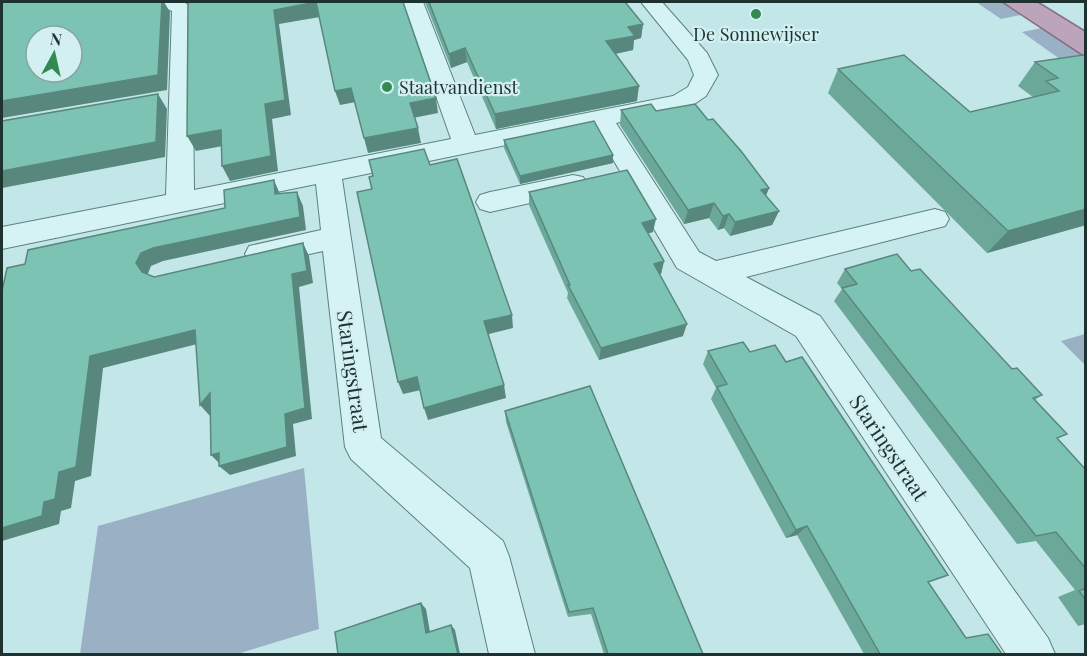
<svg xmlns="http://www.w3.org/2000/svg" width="1087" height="656" viewBox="0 0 1087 656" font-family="'Playfair Display',serif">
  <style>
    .green { fill: #99b0c5 }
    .water { fill: #bca5ba; stroke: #896d86; stroke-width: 1.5 }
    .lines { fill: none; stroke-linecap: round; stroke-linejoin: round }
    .minor-casing { stroke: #5c817d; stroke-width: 2 }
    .minor { fill: #d5f3f4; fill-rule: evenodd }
    .wall { fill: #6ca89a }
    .shaded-wall { fill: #58887d }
    .building { fill: #7dc3b3; stroke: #58887d; stroke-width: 1.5; fill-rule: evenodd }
    .poi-dot { fill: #338951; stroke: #d2eff1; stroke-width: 2 }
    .labels { text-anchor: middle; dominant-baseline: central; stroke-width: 4.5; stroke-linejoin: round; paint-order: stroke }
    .far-poi-label { font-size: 18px; fill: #1e322f; stroke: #d2eff1 }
    .street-label { font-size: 21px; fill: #1e322f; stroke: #d2eff1 }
  </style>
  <rect width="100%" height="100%" fill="#c3e6e8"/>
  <path class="green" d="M976 2H1002L1021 15 1001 19Z
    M1042 28 1085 57V77L1022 32Z
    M1085 334H1086L1085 365 1061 341Z
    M304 468 319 629 237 654H80L98 526Z"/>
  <path class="water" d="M1002 2H1038L1085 31V57Z"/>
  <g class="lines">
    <g class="minor-casing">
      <path id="minor" d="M157 2H184L192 8 194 190 451 139 403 2H423L475 135 673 96 688 87 694 75 688 60 641 2H662L707 53 718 75 706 96 690 107 616 123 699 252 716 261 935 209 945 212 949 219 945 226 746 277 820 316 1048 638 1055 654H1006L796 336 677 268 594 127 342 179 381 438 503 541 509 556 535 654H489L470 568 351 459 345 447 323 251 260 265 249 262 245 254 249 246 321 230 316 184 2 249V227L166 195 172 11 160 6Z
        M573 175 583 177 587 184 583 191 490 212 480 209 476 202 480 195 490 192Z"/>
    </g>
    <use href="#minor" class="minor"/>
  </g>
  <path class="wall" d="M425 2H625L643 24 641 38 634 40 633 50 615 54 637 101 496 129 467 62 451 68Z
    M1086 56V225L987 253 828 93 838 69 970 112 1033 97 1018 86 1035 62Z
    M621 110 656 111 708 120 769 188 766 196 779 211 772 225 730 236 724 228 718 230 709 218 684 224 620 125Z
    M504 140 613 155V163L520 184 504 148Z
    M529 192 653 232 648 233 664 261 661 274H660L683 336 599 360 567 298 568 293 529 205Z
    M845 269 911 271 1012 369 1042 395 1035 400 1058 439 1086 470V624L1078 626 1058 597 1075 590 1036 541 1017 544 834 301 842 289 837 283Z
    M708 351 750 352 929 583 966 638 1002 654H864L797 535 786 538 711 399 716 388 703 364Z
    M505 411 703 654H604L591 614 568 617 506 422Z"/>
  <path class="shaded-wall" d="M162 2H164L170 12 167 90 2 118V119V101Z
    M316 2 320 17 279 24 291 115 272 119 278 171 230 181 222 166 274 10Z
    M643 24 641 38 634 40 633 50 605 56 606 41 628 27Z
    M465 48 467 62 451 68 449 54Z
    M639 86 637 101 496 129 495 114Z
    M351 88 356 102 340 105 335 91Z
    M158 94 167 109 165 157 2 188V171Z
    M436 98 438 113 413 118 410 103Z
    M418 128 421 143 368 153 364 138Z
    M221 130 228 145 196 151 187 136Z
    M613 155V163L520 184V176Z
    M274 180 280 194H275Z
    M769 188 763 202 761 190Z
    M297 192 303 206 306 230 163 261 151 266 147 276 142 272 136 263 141 253Z
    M714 203 709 218 684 224 688 210Z
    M1086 209V225L987 253 1008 231Z
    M779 211 772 225 730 236 735 222Z
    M729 214 724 228 718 230 723 216Z
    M656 219 653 232 639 236 642 223Z
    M303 243 309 256 313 283 299 287 312 419 293 424 296 456 230 475 219 466 285 414 292 274Z
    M664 261 661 274 651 276 654 264Z
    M512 315 513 328 485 335 484 321Z
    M687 324 683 336 599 360 601 348Z
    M195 330 205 342 103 368 91 476 75 481 71 508 61 511 59 524 2 541V528L44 502 90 356Z
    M417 377 421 390 403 394 398 382Z
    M504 385 506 398 428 420 424 408Z
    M210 393V416L200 405Z
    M219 453 221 465 211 455Z
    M807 526 797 535 786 538 796 530Z
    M421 603 426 609 431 638 426 633Z
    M451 625 455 630 460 654H458Z"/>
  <path class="building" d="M2 2H162L158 75 2 101ZM36 36H72V72H36Z
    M188 2H403L436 98 410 103 418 128 364 138 351 88 335 91 316 2 274 10 285 100 265 104 271 156 222 166 221 130 187 136Z
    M429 2H625L643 24 628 27 635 36 606 41 639 86 495 114 465 48 449 54Z
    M904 55 970 112 1059 91 1046 81 1058 78 1035 62 1083 55 1086 56V209L1008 231 838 69Z
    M158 94 156 142 2 171V121Z
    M651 104 656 111 695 104 708 120 713 119 741 151 769 188 761 190 779 211 735 222 729 214 723 216 714 203 688 210 621 110Z
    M594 121 613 155 520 176 504 140Z
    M424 149 430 165 457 159 512 315 484 321 504 385 424 408 417 377 398 382 357 192 372 189 369 177 373 176 369 160Z
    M627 170 656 219 642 223 664 261 654 264 687 324 601 348 568 285H570L529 192Z
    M274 180 275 194 297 192 300 217 153 248 141 253 136 263 142 272 154 277 303 243 307 271 292 274 305 408 285 414 287 447 219 466V453L211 455 210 393 200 405 195 330 90 356 76 467 59 472 55 499 44 502 42 516 2 528V291L7 268 25 264 28 250 225 208 224 190Z
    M897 254 911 271 920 269 1012 369 1017 368 1042 395 1033 398 1067 434 1057 438 1086 470V569L1056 532 1036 536 842 288 857 284 845 269Z
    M743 342 750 352 775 345 786 362 802 357 948 575 928 582 966 638 988 634 1002 654H880L807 526 796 530 717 387 727 384 708 351Z
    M590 386 703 654H608L593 608 569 612 505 411Z
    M1086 588V600L1079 591Z
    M421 603 426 633 451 625 458 654H338L335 632Z"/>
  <g class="poi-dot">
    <circle cx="756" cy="14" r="6"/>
    <circle cx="387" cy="87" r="6"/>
  </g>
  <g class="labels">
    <g class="far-poi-label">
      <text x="756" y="34">De Sonnewijser</text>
      <text x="399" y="87" text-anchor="start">Staatvandienst</text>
    </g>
    <g class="street-label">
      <text transform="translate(354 371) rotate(82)">Staringstraat</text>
      <text transform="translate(890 447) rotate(56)">Staringstraat</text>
    </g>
  </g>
  <rect width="1087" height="656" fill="none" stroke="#1e322f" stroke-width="6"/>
  <g transform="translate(54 54) rotate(8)"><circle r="28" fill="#d2eff1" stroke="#8aa3a3" stroke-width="1.5"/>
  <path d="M0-4.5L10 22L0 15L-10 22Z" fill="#338951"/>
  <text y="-9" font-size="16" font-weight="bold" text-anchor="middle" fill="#1e322f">N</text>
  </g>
</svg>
